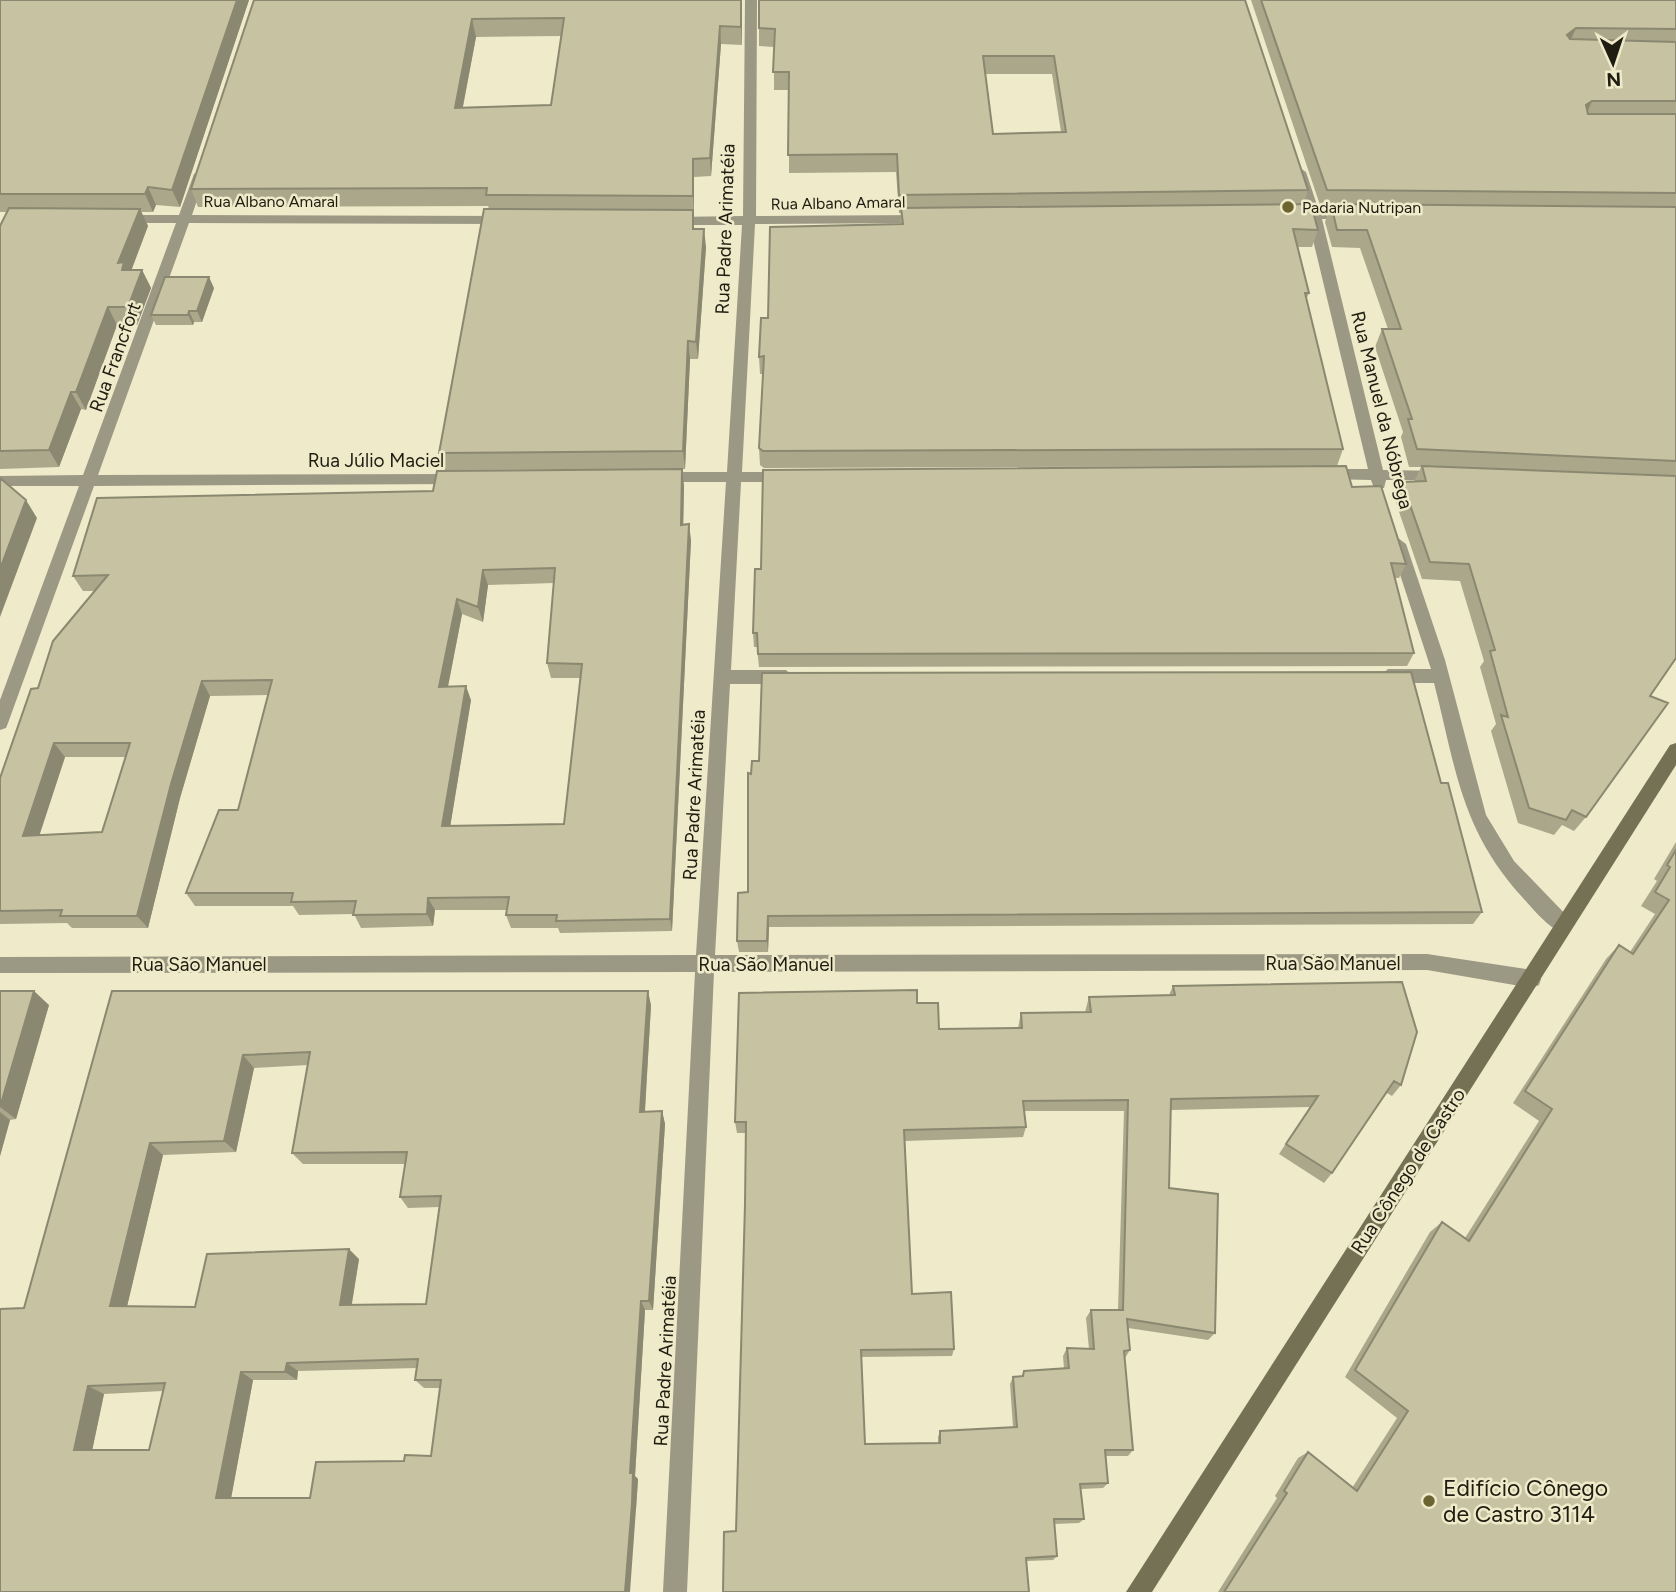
<svg xmlns="http://www.w3.org/2000/svg" width="1676" height="1592" viewBox="0 0 1676 1592" font-family="Figtree,sans-serif">
  <style>
    .lines { fill: none; stroke-linecap: round; stroke-linejoin: round }
    .street { fill: #9b9884; fill-rule: evenodd }
    .secondary { fill: #757154; fill-rule: evenodd }
    .wall { fill: #aaa78b; fill-rule: evenodd }
    .shaded-wall { fill: #8b8871 }
    .building { fill: #c6c2a2; stroke: #8b8871; stroke-width: 2; fill-rule: evenodd }
    .poi-dot { fill: #6c6431; stroke: #efeac9; stroke-width: 2.5 }
    .labels { text-anchor: middle; dominant-baseline: central; stroke-width: 5; stroke-linejoin: round; paint-order: stroke }
    .far-street-label { font-size: 16px; fill: #1f1d11; stroke: #efeac9 }
    .far-poi-label { font-size: 16px; fill: #1f1d11; stroke: #efeac9; text-anchor: start }
    .street-label { font-size: 19px; fill: #1f1d11; stroke: #efeac9 }
    .near-poi-label { font-size: 23px; fill: #1f1d11; stroke: #efeac9; text-anchor: start }
  </style>
  <rect width="100%" height="100%" fill="#efeac9"/>
  <g class="lines">
    <path class="street" d="M745 0H757L756 216 924 215 931 219 924 223 755 224 742 472H787L795 477 787 482H741L731 670H786L794 677 786 684H730L715 955 1427 954 1532 970 1539 973 1541 979 1539 985 1532 988 1427 970 714 972 687 1592H663L695 972 0 973V957L696 955 726 482H661L653 477 661 472H727L742 225H672L665 221 672 217 743 216Z
      M1300 168 1306 172 1319 211H1351L1358 215 1351 219H1322L1383 470 1442 471 1447 472 1450 476 1447 480H1386L1384 488H1374L1371 480 1326 479 1318 474 1326 469H1368L1308 219H1291L1284 215 1291 211H1306L1294 172Z
      M200 170 206 174 192 215 504 216 511 220 504 224 189 223 98 475 458 474 466 479 458 484 94 486 8 723 6 728 0 730V700L79 486H0V476L83 475 176 223H122L115 219 122 215H179L194 174Z
      M1398 538 1406 544 1445 660 1486 815 1514 861 1570 919 1572 925 1570 931 1563 933C1548 928 1534 910 1523 898 1460 829 1456 768 1434 683H1388L1380 676 1388 669H1431L1390 544Z"/>
    <path class="secondary" d="M1676 743V765L1152 1592H1126L1670 745Z"/>
  </g>
  <path class="wall" d="M0 0H249L180 207 156 205 153 212H141L148 226 131 270H142L151 288 137 325H117L86 410 81 409 59 467 0 469V226L7 212H0Z
    M254 0H742V45L721 44 711 176 694 177V214H693L694 229 706 247 698 359H690L685 469 445 470 439 453 489 209 488 206 198 207 191 189ZM561 36 551 105 463 107 476 37Z
    M1245 0 1308 190 1304 204 1318 230 1312 247H1298L1309 293 1306 300 1343 449 1337 466 764 468 760 465 759 448 763 374H760L759 357 768 318 900 224 901 213H899L896 172 789 173V90H774V47L759 46V28ZM985 74H1052L1061 132 993 134Z
    M1251 0H1676V658L1650 696 1586 817 1574 831 1562 825 1554 835 1518 823 1491 731 1496 724 1480 667 1484 661 1460 581 1422 579 1395 500 1402 482H1414L1421 467H1409L1401 437 1403 432 1375 347 1382 329H1388L1360 248 1332 247 1325 222 1330 208H1321Z
    M214 288 202 322H194L193 325H156L151 315Z
    M684 485 683 524 691 540 672 931 560 933 558 928H511L506 915 507 910H435L433 926 361 928 354 914 299 915 293 906H195L186 893 238 810 268 695 210 696 180 798 148 928H72L67 923 0 924V778L38 688 94 591H83L73 576ZM554 583 547 663 551 678H580L564 824 450 826 471 700 448 687 462 614 483 622 488 585ZM65 757H125L102 832 39 835Z
    M1352 487 1406 564 1399 578H1395L1414 653 1407 666 759 667 757 647H754L753 633Z
    M1441 783 1482 912 1473 924 769 927 768 952H739L737 941 748 892Z
    M1676 842V1592H1218L1277 1498 1275 1496 1298 1458 1308 1452 1352 1488 1397 1418 1345 1377 1430 1232 1442 1222 1465 1238 1539 1121 1513 1103 1606 959 1619 945 1630 952 1655 914 1641 906 1657 881 1654 879Z
    M1402 982 1401 1085 1392 1096 1387 1093 1332 1173 1324 1183 1279 1154 1310 1107 1171 1110 1169 1188 1215 1333 1208 1340 1128 1328 1130 1350 1125 1358 1133 1450 1128 1456H1106L1108 1483 1103 1488 1081 1489 1084 1519 1079 1523 1054 1524 1057 1556 1053 1560 1027 1561 736 1531 745 1204 746 1133H737L735 1122 917 1003 939 1029 1018 1028 1021 1013 1085 1012 1089 997 1169 995 1173 986ZM1024 1111H1124L1118 1310H1091L1086 1318 1089 1349 1067 1348 1063 1356 1064 1369 1024 1371 1021 1377H1013L1010 1384 1013 1427 940 1431 938 1437V1443L865 1444 861 1357 952 1356 954 1349 912 1294 905 1141 1023 1137 1026 1127Z
    M0 991 49 1005 16 1119 10 1120 0 1156Z
    M112 991 651 1005 645 1112 662 1111 665 1124 653 1310H645L635 1476 638 1479 636 1509 0 1592 24 1308ZM308 1065 292 1153 303 1164H405L400 1197 408 1208 439 1207 426 1304H352L359 1259 195 1307 127 1306 163 1155 236 1152 254 1068ZM417 1368 415 1380 424 1388H440L431 1456 310 1498H231L253 1380H297L298 1371ZM163 1391 149 1450H92L104 1394Z"/>
  <path class="shaded-wall" d="M237 0H249L180 207 172 190Z
    M741 0H742V45L741 27Z
    M472 19 476 37 459 126 455 108Z
    M720 26 721 44 711 176 710 158Z
    M1576 28 1568 46 1567 35Z
    M1592 101 1584 119 1586 105Z
    M693 159 694 177V214L693 196Z
    M148 187 156 205 153 212 145 194Z
    M140 209 148 226 130 274V288L118 263Z
    M704 229 706 247 698 359 696 342Z
    M142 270 151 288 137 325 128 307Z
    M209 277 214 288 202 322 197 311Z
    M108 307 117 325 86 410 76 392Z
    M189 311 194 322 193 325 188 315Z
    M688 341 690 359 685 469 683 451Z
    M71 392 81 409 59 467 49 450Z
    M682 469 684 485 683 540 681 525Z
    M26 500 37 518 0 617V569Z
    M689 524 691 540 672 931 670 919Z
    M483 570 488 585 483 622 478 607Z
    M457 599 462 614 445 701 439 687Z
    M202 681 210 696 180 798 148 928 137 916 171 784Z
    M466 686 471 700 448 840 442 826Z
    M54 743 65 757 35 849 23 836Z
    M428 898 435 910 433 926 427 914Z
    M768 916 769 927 768 952 767 941Z
    M34 991 49 1005 16 1119 0 1107Z
    M648 991 651 1005 644 1125 640 1112Z
    M243 1055 254 1068 236 1152 224 1141Z
    M662 1111 665 1124 653 1310 649 1301Z
    M0 1112 10 1120 0 1156Z
    M150 1143 163 1155 125 1315 110 1306Z
    M349 1249 359 1259 350 1314 340 1305Z
    M641 1301 645 1310 635 1476 638 1479 636 1509 630 1592H625L630 1473Z
    M287 1363 298 1371 297 1380 285 1372Z
    M241 1372 253 1380 230 1504 216 1498Z
    M88 1386 104 1394 91 1456 74 1450Z"/>
  <path class="building" d="M0 0H237L172 190 148 187 145 194H0Z
    M254 0H741V27L720 26 710 158 693 159V196L486 195 487 188 191 189ZM564 18 551 105 455 108 472 19Z
    M759 0H1245L1308 190 899 195 897 154 788 155 789 72H773L775 29 759 28ZM983 56H1054L1066 132 993 134Z
    M1261 0H1676V29L1576 28 1567 35 1570 39 1676 42V101H1592L1586 105 1588 114H1676V193L1327 190Z
    M1311 204 1318 230 1293 229 1309 293H1305L1343 449 763 451 759 448 764 356 759 357 761 318H768L770 227 903 224 901 208Z
    M1331 204 1676 207V461L1417 449 1408 419H1412L1382 329H1401L1367 230H1337Z
    M9 208 140 209 118 263 124 262 122 270H142L128 307H108L76 392H71L49 450 0 451V226Z
    M484 209 693 210V229H704L696 342 688 341 683 451 439 453Z
    M165 277H209L197 311H189L188 315H151Z
    M1346 466 1352 487 1381 486 1406 564 1391 563 1414 653 758 654 757 633H753L755 569H761L763 470Z
    M1422 466 1676 476V658L1650 696 1668 703 1586 817 1572 810 1566 820 1529 808 1501 715 1508 717 1490 651 1495 650 1469 564 1430 562 1402 482 1426 481Z
    M682 469 681 525 689 524 670 919 556 921 557 915H506L509 897 428 898 427 914 353 915 356 901 291 902 293 893H186L219 810H238L272 680 202 681 171 784 137 916H60L62 910 0 911V778L31 689 38 688 53 641 108 575 73 576 97 498 433 491 437 471ZM555 568 547 663 582 664 564 824 442 826 466 686 439 687 457 599 478 607 483 570ZM54 743H130L102 832 23 836Z
    M0 478 26 500 0 569Z
    M1411 672 1441 783H1448L1482 912 768 916 767 941H737L738 893 748 892V773L751 774 752 761H759L762 673Z
    M1676 850V1592H1224L1287 1493 1284 1491 1308 1452 1357 1491 1408 1411 1355 1370 1442 1222 1469 1241 1552 1109 1525 1091 1619 945 1633 954 1669 900 1655 892 1670 867 1667 865Z
    M1402 982 1417 1032 1401 1085 1394 1081 1332 1173 1286 1144 1318 1096 1171 1099 1169 1188 1218 1194 1215 1333 1127 1319 1130 1350 1124 1351 1133 1450H1105L1108 1483 1080 1484 1084 1519H1054L1057 1556 1026 1558 1029 1592H723L724 1532 736 1531 745 1204 746 1122H735L739 993 917 990V1003H938L939 1029 1022 1028 1021 1013 1091 1012 1089 997 1175 995 1173 986ZM1128 1100 1123 1310H1091L1094 1349 1067 1348 1069 1368 1024 1371 1023 1376 1013 1377 1017 1427 940 1431V1443L865 1444 861 1350 954 1349 951 1292 912 1294 904 1130 1026 1127 1023 1101Z
    M0 991H34L0 1107Z
    M112 991H648L640 1112 662 1111 649 1301H641L630 1473H633L632 1504 625 1592H0V1309L24 1308ZM310 1052 292 1153 407 1152 400 1197 441 1196 426 1304 340 1305 349 1249 207 1254 195 1307 110 1306 150 1143 224 1141 243 1055ZM418 1359 415 1380H441L431 1456 405 1455 404 1461 316 1462 310 1498H216L241 1372H285L287 1363ZM165 1383 149 1450H74L88 1386Z"/>
  <g class="poi-dot">
    <circle cx="1288" cy="207" r="7"/>
    <circle cx="1429" cy="1501" r="7"/>
  </g>
  <g class="labels">
    <g class="far-street-label">
      <text x="271" y="201">Rua Albano Amaral</text>
      <text transform="translate(838 203) rotate(-1)">Rua Albano Amaral</text>
    </g>
    <g class="far-poi-label">
      <text x="1302" y="207">Padaria Nutripan</text>
    </g>
    <g class="street-label">
      <text transform="translate(725 229) rotate(-88)">Rua Padre Arimatéia</text>
      <text transform="translate(115 357) rotate(-70)">Rua Francfort</text>
      <text transform="translate(1382 410) rotate(76)">Rua Manuel da Nóbrega</text>
      <text x="376" y="460">Rua Júlio Maciel</text>
      <text transform="translate(694 795) rotate(-87)">Rua Padre Arimatéia</text>
      <text x="1333" y="963">Rua São Manuel</text>
      <text x="199" y="964">Rua São Manuel</text>
      <text x="766" y="964">Rua São Manuel</text>
      <text transform="translate(1408 1171) rotate(-57)">Rua Cônego de Castro</text>
      <text transform="translate(665 1361) rotate(-87)">Rua Padre Arimatéia</text>
    </g>
    <g class="near-poi-label">
      <text x="1443" y="1488">Edifício Cônego<tspan x="1443" dy="26">de Castro 3114</tspan></text>
    </g>
  </g>
  <g transform="translate(1613 63) rotate(177)" stroke="#efeac9" stroke-width="5" paint-order="stroke">
  <path d="M0-5L12 26L0 18L-12 26Z" fill="#1f1d11"/>
  <text y="-10" font-size="19" font-weight="bold" text-anchor="middle" fill="#1f1d11">N</text>
  </g>
</svg>
